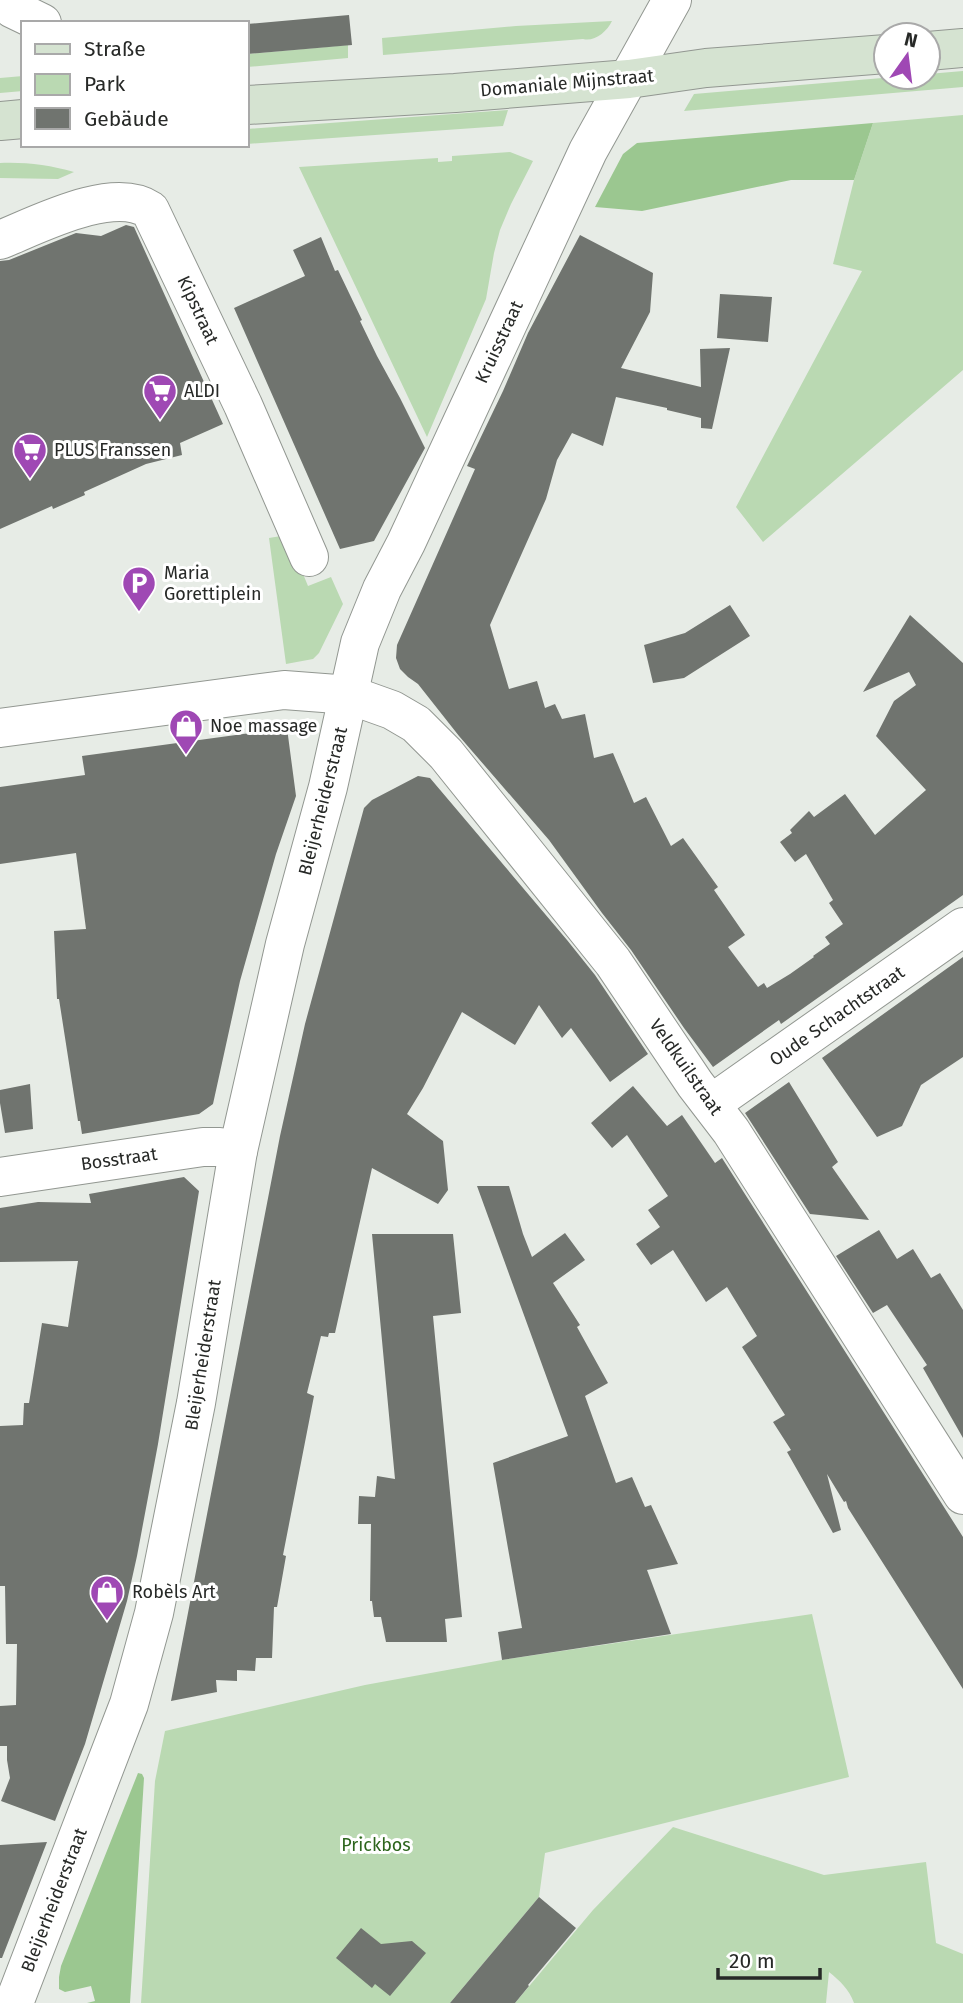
<svg xmlns="http://www.w3.org/2000/svg" width="963" height="2003" viewBox="0 0 963 2003" font-family="'Fira Sans',sans-serif">
  <style>
    .green { fill: #bad9b2 }
    .forest { fill: #9bc790 }
    .building { fill: #70746f }
    .lines { fill: none; stroke-linecap: round; stroke-linejoin: round }
    .minor-casing { stroke: #929791; stroke-width: 40 }
    .tertiary-casing { stroke: #929791; stroke-width: 40 }
    .secondary-casing { stroke: #929791; stroke-width: 40 }
    .minor { stroke: #fff; stroke-width: 38 }
    .tertiary { stroke: #fff; stroke-width: 38 }
    .secondary { stroke: #d5e3d1; stroke-width: 38 }
    .labels { text-anchor: middle; dominant-baseline: central; stroke-width: 6; stroke-linejoin: round; paint-order: stroke }
    .street-label { font-size: 18px; fill: #272927; stroke: #fff }
    .poi-label { font-size: 18px; fill: #272927; stroke: #fff; text-anchor: start }
    .park-label { font-size: 18px; fill: #2d651d; stroke: #fff }
  </style>
  <rect width="100%" height="100%" fill="#e7ece6"/>
  <path class="green" d="M612 21C607 32 594 42 583 39L383 55 382 38 516 26Z
    M348 45V58L247 67V54Z
    M963 71V87L684 111 694 94 894 77H928V74Z
    M23 76V91L0 93V78Z
    M508 110 503 126 247 144V129Z
    M963 115V370L763 542 736 507 862 271 833 264 854 180 873 123Z
    M510 152 533 161 511 204 500 230 494 253 486 299 427 437 299 167 438 158V162L452 161V156Z
    M0 163C26 162 49 165 74 172L58 179 0 178Z
    M287 535 308 586 331 577 343 604 319 653 313 659 286 664 269 538Z
    M812 1614 849 1777 545 1853 539 1897 450 2003H141L155 1781 165 1731 365 1685 502 1660Z
    M673 1827 824 1875 926 1862 936 1943 963 1954V2003H854C849 1989 840 1981 829 1972L826 2003H515L593 1910Z"/>
  <path class="forest" d="M873 123 854 180H791L642 211 595 207 623 154 637 143Z
    M138 1773 142 1774 144 1778 130 2003H87L95 2001 91 1986 65 1992 59 1989V1977L61 1966Z"/>
  <path class="building" d="M349 15 352 45 247 54V24Z
    M126 225 134 227 223 424 180 443 182 455 146 464 84 492 85 495 53 509 52 506 0 529V261L9 260 76 233 101 236Z
    M580 235 653 273 650 312 621 368 701 387 700 349 730 348 712 429 701 428V418L667 410V408L616 397 603 446 572 433 557 460 546 499 490 625 509 689 537 681 545 708 555 704 562 719 585 714 594 758 613 753 634 803 646 797 671 846 683 838 718 887 714 890 745 935 728 947 758 987 764 983 767 988 790 974 814 957 813 956 830 944 825 937 843 924 829 903 833 900 806 854 795 862 780 842 792 833 790 830 809 811 814 817 845 794 875 835 926 790 876 736 894 701 916 685 909 672 863 692 910 615 963 663V895L781 1024 779 1020 713 1067 684 1028 631 950 602 913 549 840 459 736 418 684 408 677 400 669 396 658 397 645 475 469 467 466 503 391 528 333Z
    M321 237 335 271 338 270 362 320 360 321 377 356 400 398 425 448 374 541 340 549 234 308 305 276 293 250Z
    M720 294 772 297 768 342 717 338Z
    M730 605 750 636 684 678 653 683 644 645 685 633Z
    M287 728 296 796 276 854 240 981 213 1104 199 1114 82 1134 80 1121H78L59 999H57L54 931 86 929 76 853 0 864V787L85 775 82 756Z
    M418 776 430 778 567 940 595 975 648 1054 610 1082 571 1028 562 1038 539 1005 515 1045 462 1012 423 1088 407 1114 443 1141 448 1190 438 1204 372 1168 335 1333H329L328 1337 321 1336 307 1393 314 1396 283 1555 286 1556 277 1607H274L272 1658H256L255 1671 237 1670V1681L216 1680 217 1692 171 1701 280 1136 305 1024 364 808 372 800Z
    M963 957V1057L921 1085 902 1126 877 1137 822 1058Z
    M789 1082 838 1162 832 1167 869 1220 810 1214 745 1113Z
    M30 1084 33 1129 5 1133 0 1103V1090Z
    M633 1086 667 1126 682 1115 715 1163 722 1158 963 1537V1689L848 1508 846 1501 844 1502 827 1474 841 1530 833 1533 787 1452 791 1450 773 1422 785 1415 742 1347 757 1336 727 1287 706 1302 673 1250 651 1265 636 1244 660 1227 648 1210 668 1196 627 1135 612 1148 591 1123Z
    M184 1177 199 1191 158 1444 137 1556 127 1601 85 1744 55 1821 1 1801 10 1778 7 1760V1746H0V1706L16 1705 17 1644H6L5 1586H0V1426L23 1425 24 1403H29L42 1323 68 1327 78 1261 0 1262V1208L38 1202 91 1203 89 1194Z
    M477 1186H509L523 1234 532 1257 565 1233 585 1260 553 1283 580 1325 577 1327 608 1383 585 1396 616 1483 632 1477 645 1507 651 1505 678 1564 647 1570 671 1634 502 1660 498 1632 522 1628 493 1463 568 1436Z
    M879 1230 897 1259 913 1249 931 1278 940 1273 963 1310V1438L923 1368 927 1365 887 1305 873 1313 836 1256Z
    M372 1234H453L461 1313 433 1316 462 1617 445 1619 447 1642H386L381 1617H374L372 1601H370L371 1524H358L359 1496 375 1497 377 1476 395 1479Z
    M47 1842 2 1958H0V1845Z
    M539 1897 576 1928 528 1985 529 1986 515 2003H450Z
    M361 1928 381 1944 412 1941 426 1953 390 1996 375 1984 372 1988 336 1958Z"/>
  <g class="lines">
    <g class="minor-casing">
      <path id="minor" d="M2 0 13 9 42 23
        M0 240C37 225 113 185 150 210L243 405 309 557
        M0 728 284 690 350 695 392 710 416 724 446 754 613 962 695 1084 731 1131 963 1495
        M711 1104 963 927
        M0 1177 203 1147H220L238 1151"/>
    </g>
    <g class="tertiary-casing">
      <path id="tertiary" d="M14 2003 129 1704 154 1613 196 1403 238 1151 285 944 328 787 360 643 382 589 406 543 588 151 672 0"/>
    </g>
    <g class="secondary-casing">
      <path id="secondary" d="M928 51 963 48
        M247 105 455 93 629 79 706 68 886 54
        M0 121 23 119"/>
    </g>
    <use href="#minor" class="minor"/>
    <use href="#tertiary" class="tertiary"/>
    <use href="#secondary" class="secondary"/>
  </g>
  <defs>
    <g id="supermarket-pin" transform="scale(1.75)"><path d="M0 17L-7.5 6A9.5 9.5 0 1 1 7.5 6Z" fill="#9f48b4" stroke="#fff"/><path d="M-6-5.5h2.5l.6 2H6L4.5 2H-2.5L-4.4-4H-6ZM-1.5 3.2a1.3 1.3 0 1 0 .1 0ZM3 3.2a1.3 1.3 0 1 0 .1 0Z" fill="#fff"/></g>
    <g id="parking-pin" transform="scale(1.75)"><path d="M0 17L-7.5 6A9.5 9.5 0 1 1 7.5 6Z" fill="#9f48b4" stroke="#fff"/><path d="M-3.5-5.5H1a3.5 3.5 0 0 1 0 7H-1V5.5H-3.5ZM-1-3.4V-.6H.8a1.4 1.4 0 0 0 0-2.8Z" fill="#fff"/></g>
    <g id="shop-pin" transform="scale(1.75)"><path d="M0 17L-7.5 6A9.5 9.5 0 1 1 7.5 6Z" fill="#9f48b4" stroke="#fff"/><path d="M-5-2.5h2.3a2.7 3.5 0 0 1 5.4 0H5L5.5 6h-11ZM-1.5-2.5h3a1.5 2.3 0 0 0-3 0Z" fill="#fff"/></g>
  </defs>
  <g fill-rule="evenodd">
    <use href="#supermarket-pin" x="160" y="391"/>
    <use href="#supermarket-pin" x="30" y="450"/>
    <use href="#parking-pin" x="139" y="583"/>
    <use href="#shop-pin" x="186" y="726"/>
    <use href="#shop-pin" x="107" y="1592"/>
  </g>
  <g class="labels">
    <g class="street-label">
      <text transform="translate(567 83) rotate(-5)">Domaniale Mijnstraat</text>
      <text transform="translate(198 310) rotate(65)">Kipstraat</text>
      <text transform="translate(499 342) rotate(-65)">Kruisstraat</text>
      <text transform="translate(323 801) rotate(-76)">Bleijerheiderstraat</text>
      <text transform="translate(837 1016) rotate(-35)">Oude Schachtstraat</text>
      <text transform="translate(686 1067) rotate(55)">Veldkuilstraat</text>
      <text transform="translate(119 1159) rotate(-8)">Bosstraat</text>
      <text transform="translate(203 1355) rotate(-81)">Bleijerheiderstraat</text>
      <text transform="translate(54 1900) rotate(-69)">Bleijerheiderstraat</text>
    </g>
    <g class="poi-label">
      <text x="184" y="391">ALDI</text>
      <text x="54" y="450">PLUS Franssen</text>
      <text x="164" y="573">Maria<tspan x="164" dy="21">Gorettiplein</tspan></text>
      <text x="210" y="726">Noe massage</text>
      <text x="132" y="1592">Robèls Art</text>
    </g>
    <g class="park-label">
      <text x="376" y="1845">Prickbos</text>
    </g>
  </g>
  <rect x="21" y="21" width="228" height="126" fill="#ffffff" stroke="#a9a9a9" stroke-width="2"/>
  <rect x="35" y="44" width="35" height="10" fill="#d5e3d1" stroke="#a9a9a9" stroke-width="2"/>
  <text x="84" y="56" font-size="21" fill="#272927">Straße</text>
  <rect x="35" y="74" width="35" height="21" fill="#bad9b2" stroke="#a9a9a9" stroke-width="2"/>
  <text x="84" y="91" font-size="21" fill="#272927">Park</text>
  <rect x="35" y="108" width="35" height="21" fill="#70746f" stroke="#a9a9a9" stroke-width="2"/>
  <text x="84" y="126" font-size="21" fill="#272927">Gebäude</text>
  <g transform="translate(907 56) rotate(14)"><circle r="33" fill="#ffffff" stroke="#a9a9a9" stroke-width="2"/>
  <path d="M0-5L12 26L0 18L-12 26Z" fill="#9f48b4"/>
  <text y="-10" font-size="19" font-weight="bold" text-anchor="middle" fill="#272927">N</text>
  </g>
  <path d="M718 1968v10h102v-10" fill="none" stroke="#272927" stroke-width="3.5"/>
  <text x="729" y="1968" font-size="21" fill="#272927" stroke="#ffffff" stroke-width="5" paint-order="stroke">20 m</text>
</svg>
